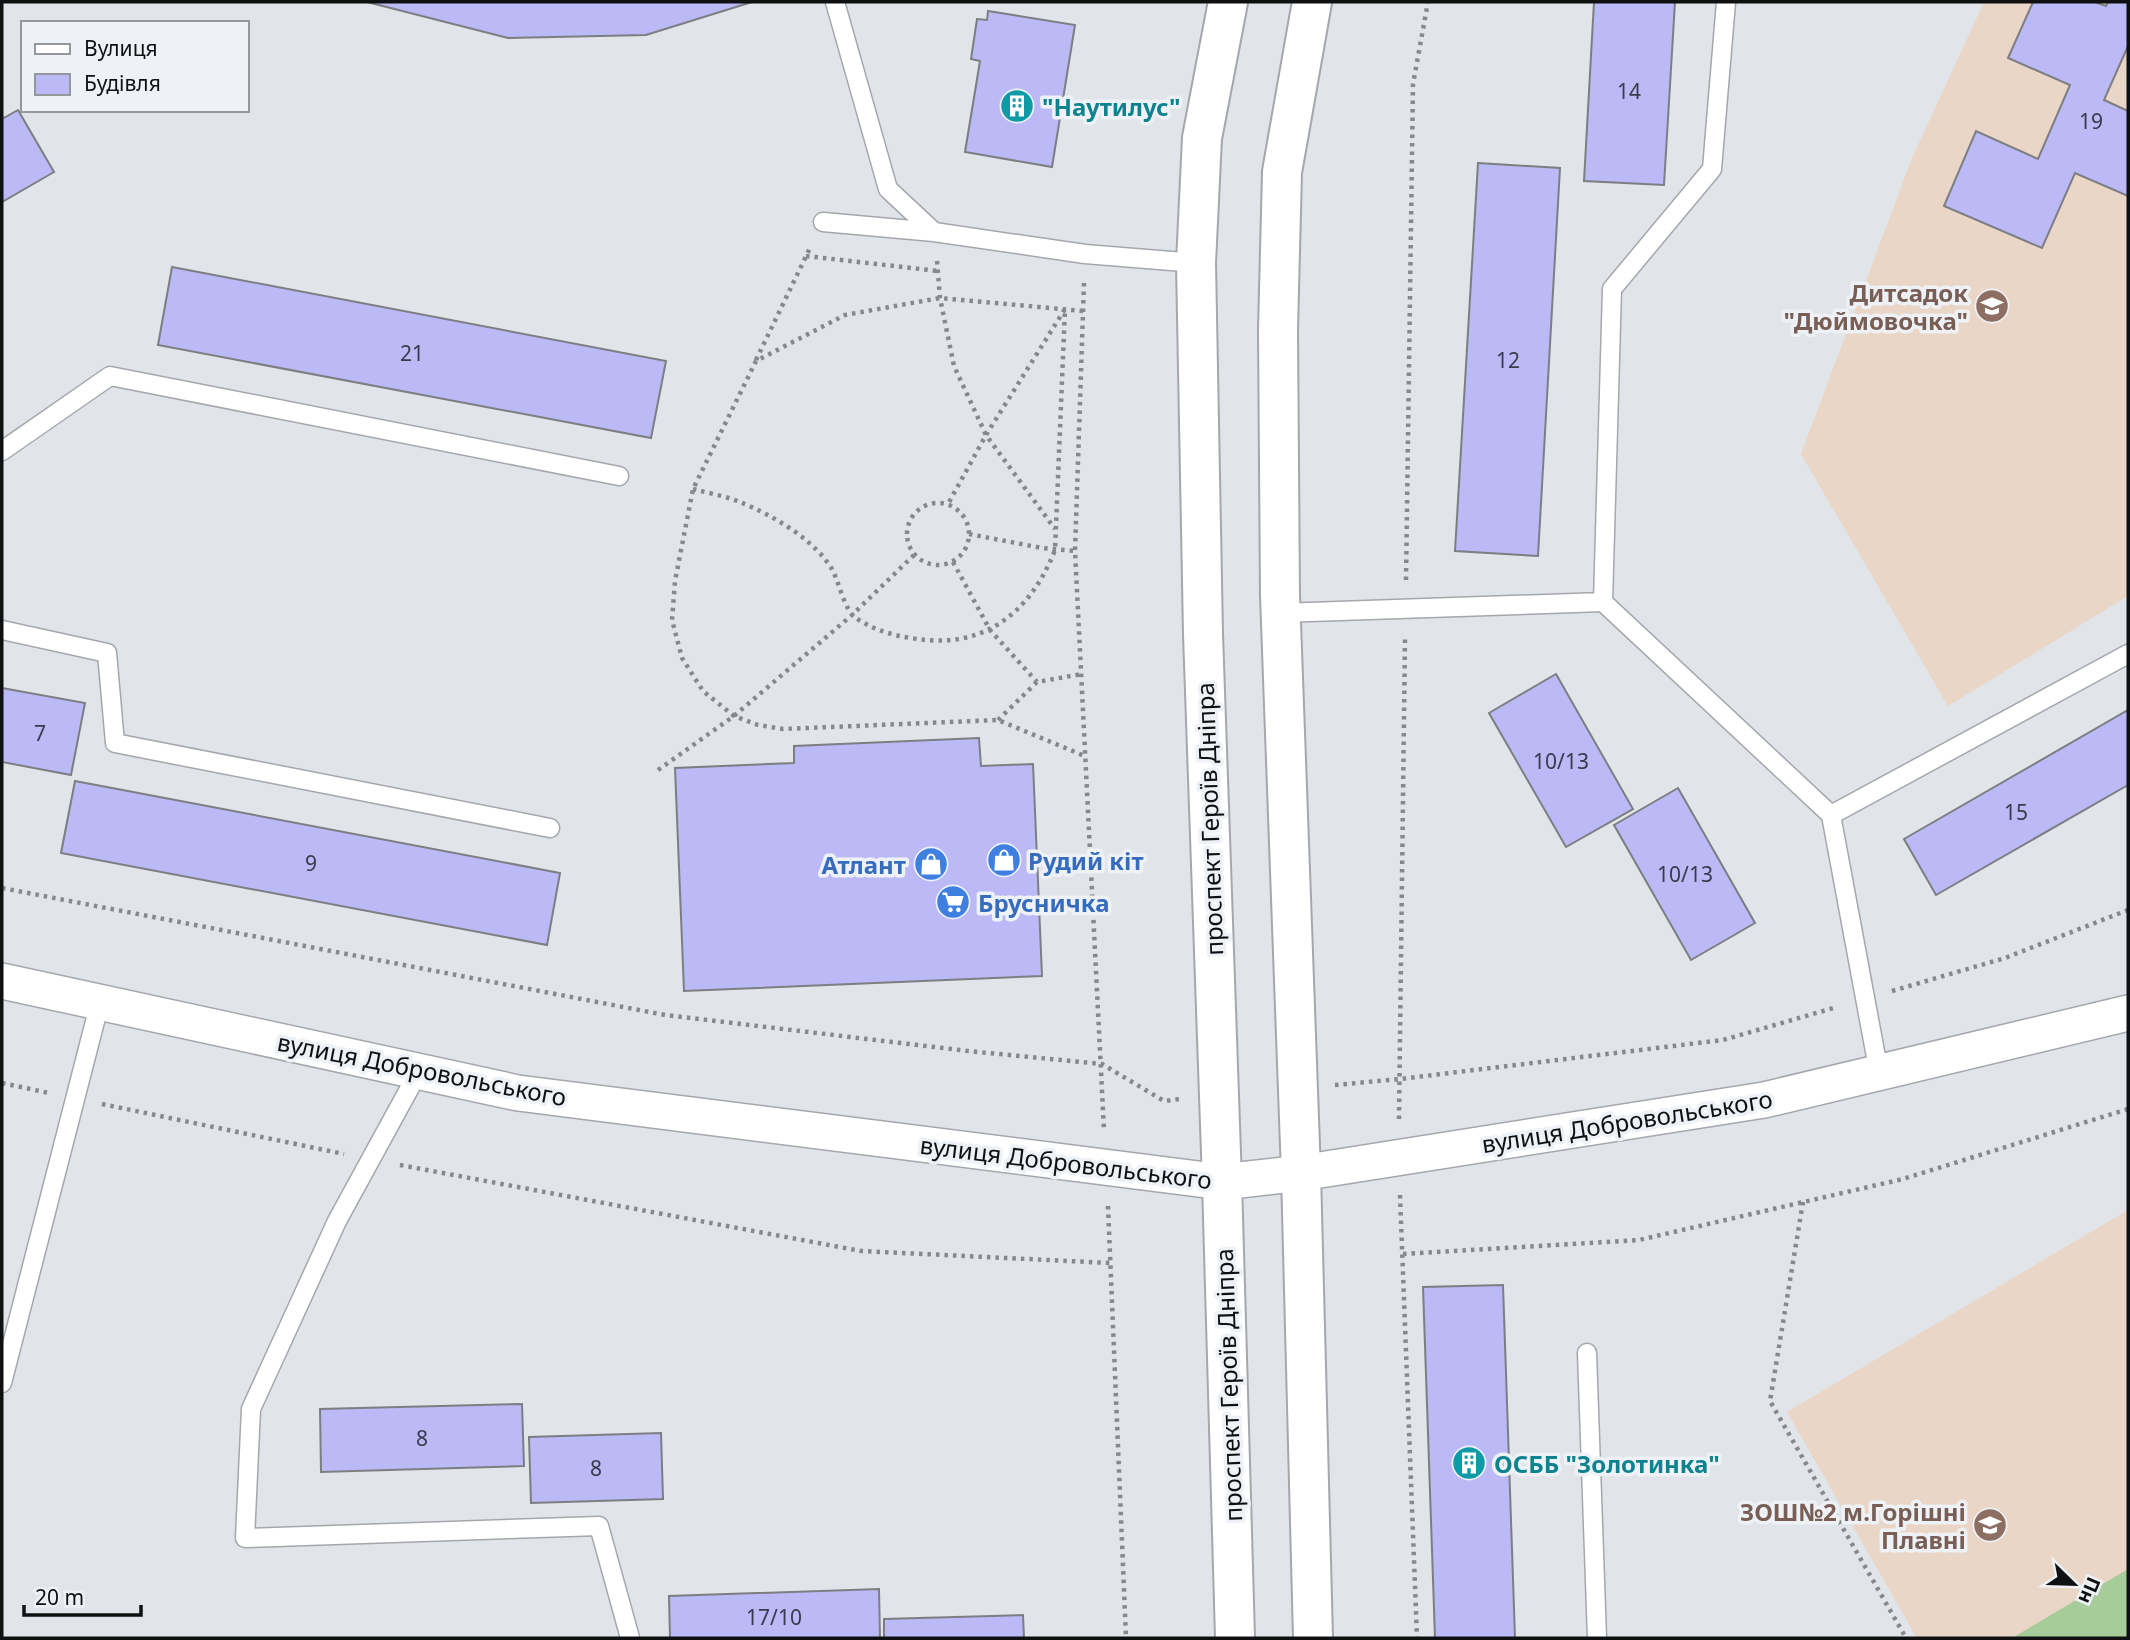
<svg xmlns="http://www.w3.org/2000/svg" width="2130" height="1640" viewBox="0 0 2130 1640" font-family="'Noto Sans',sans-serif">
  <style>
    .education { fill: #e9d6c6 }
    .green { fill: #a5cc99 }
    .building { fill: #bbb9f6; stroke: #7d7e82; stroke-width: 2 }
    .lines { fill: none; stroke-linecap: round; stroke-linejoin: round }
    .service-casing { stroke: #a4a7ac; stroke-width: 21 }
    .minor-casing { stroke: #a4a7ac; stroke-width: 38 }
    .tertiary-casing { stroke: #a4a7ac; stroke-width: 42 }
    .path { stroke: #86888c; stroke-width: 4.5; stroke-dasharray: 3.5 5; stroke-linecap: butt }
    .service { stroke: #fff; stroke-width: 18 }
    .minor { stroke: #fff; stroke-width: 35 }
    .tertiary { stroke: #fff; stroke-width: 38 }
    .labels { text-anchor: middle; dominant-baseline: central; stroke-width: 7; stroke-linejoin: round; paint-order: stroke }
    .number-label { font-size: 21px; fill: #3a3a4b }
    .culture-label { font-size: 24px; font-weight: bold; fill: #0d838f; stroke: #eef2f6; text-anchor: start }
    .education-label { font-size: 24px; font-weight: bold; fill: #785e54; stroke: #eef2f6; text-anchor: end }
    .street-label { font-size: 24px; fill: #0f1012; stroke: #eef2f6 }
    .shop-label { font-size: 24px; font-weight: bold; fill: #366cbe; stroke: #eef2f6; text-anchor: start }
  </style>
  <rect width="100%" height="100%" fill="#e1e4e9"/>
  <path class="education" d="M1984 2H2128V596L1948 706 1801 454 1912 158Z
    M2128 1210V1638H1917L1787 1412Z"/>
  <path class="green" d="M2128 1569V1638H2015L2014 1637Z"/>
  <path class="building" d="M367 2H752L646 35 508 38Z
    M1594 2H1675L1664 185 1584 181Z
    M2033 2H2095L2106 6 2108 2H2128V46L2104 100 2128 111V196L2075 173 2042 248 1944 206 1976 131 2038 159 2070 85 2008 58Z
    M988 11 1075 25 1052 167 965 152 980 61 971 59 977 19 987 20Z
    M18 110 54 172 2 202V119Z
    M1478 163 1560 168 1538 556 1455 551Z
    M172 267 666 361 651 438 158 345Z
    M1556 674 1633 809 1566 847 1489 713Z
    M2 688 85 703 71 775 2 762Z
    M2128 710V785L1936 895 1904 839Z
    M979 738 981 766 1033 764 1042 976 684 991 675 768 794 763V746Z
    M75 781 560 873 547 945 61 853Z
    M1678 788 1755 923 1691 960 1614 825Z
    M1503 1285 1515 1638H1435L1423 1287Z
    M522 1404 524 1466 321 1472 320 1409Z
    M661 1433 663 1499 531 1503 529 1437Z
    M879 1589 880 1638H670L669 1596Z
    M1023 1615 1024 1638H884V1619Z"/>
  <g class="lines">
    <g class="service-casing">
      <path id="service" d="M835 2 888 189 934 232
        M1726 2 1712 169 1612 289 1603 602 1831 815 2128 654
        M823 222 934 232 1085 254 1196 263
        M2 451 110 376 619 476
        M1280 613 1603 602
        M2 630 107 653 115 743 550 828
        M1831 815 1879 1073
        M419 1071 337 1221 251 1409 245 1538 599 1526 630 1638
        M1587 1353 1597 1638
        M2 1383 100 1002"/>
    </g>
    <g class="minor-casing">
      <path id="minor" d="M2 981 518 1093 1222 1182 1301 1173 1764 1100 2128 1013"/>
    </g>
    <g class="tertiary-casing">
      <path id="tertiary" d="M1228 2 1202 138 1196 263 1203 634 1222 1182 1235 1638
        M1312 2 1282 172 1278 330 1280 595 1301 1173 1313 1638"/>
    </g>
    <path class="path" d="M806 256 938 271
      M937 261 940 298 954 366 986 435 1055 529
      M1084 283 1075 551 1104 1131
      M1083 311 940 298 845 315 756 361 693 489 675 581 672 620 682 658 703 691 734 716 758 725 783 729 998 720 1087 757
      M756 360 810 248
      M693 489C708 493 725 496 740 502 772 515 816 540 833 571 839 583 845 611 856 618 872 629 891 635 911 638 982 651 1030 614 1055 550L1065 309 986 435 948 504
      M907 534a31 31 0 1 1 62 0a31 31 0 1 1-62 0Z
      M969 534 1042 548 1075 551
      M953 562 990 630 1037 682
      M1406 580 1413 84 1428 2
      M998 720 1037 682 1082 674
      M658 770 734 716 852 615 914 555
      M2 888 665 1015 968 1051 1102 1064 1164 1101 1180 1099
      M1892 991 2005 958 2128 910
      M2 1083 49 1093
      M1335 1085 1400 1079 1723 1040 1837 1007
      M102 1104 344 1154
      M1399 1119 1405 638
      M400 1165 861 1251 1110 1263
      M1400 1195 1417 1638
      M1803 1202 1770 1401 1906 1638
      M1108 1206 1126 1638
      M1403 1254 1639 1240 1903 1179 2128 1109"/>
    <use href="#service" class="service"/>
    <use href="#minor" class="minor"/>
    <use href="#tertiary" class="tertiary"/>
  </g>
  <defs>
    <g id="building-disc" transform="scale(1.75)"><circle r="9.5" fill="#0f9aa8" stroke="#eef2f6"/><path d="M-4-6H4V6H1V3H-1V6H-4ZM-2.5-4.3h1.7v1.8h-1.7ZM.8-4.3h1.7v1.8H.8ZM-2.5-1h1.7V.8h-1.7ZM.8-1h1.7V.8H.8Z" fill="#fff"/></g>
    <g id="school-disc" transform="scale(1.75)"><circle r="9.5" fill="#8d6e63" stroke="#eef2f6"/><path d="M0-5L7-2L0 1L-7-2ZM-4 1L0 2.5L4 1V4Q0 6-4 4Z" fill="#fff"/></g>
    <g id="shop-disc" transform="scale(1.75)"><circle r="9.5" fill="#3f7fe0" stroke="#eef2f6"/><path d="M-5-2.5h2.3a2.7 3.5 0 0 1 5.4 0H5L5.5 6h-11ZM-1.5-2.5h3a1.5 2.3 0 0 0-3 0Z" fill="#fff"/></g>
    <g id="supermarket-disc" transform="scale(1.75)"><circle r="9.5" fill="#3f7fe0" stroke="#eef2f6"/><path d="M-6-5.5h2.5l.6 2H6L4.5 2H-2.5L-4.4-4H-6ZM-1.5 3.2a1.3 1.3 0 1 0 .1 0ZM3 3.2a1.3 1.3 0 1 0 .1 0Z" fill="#fff"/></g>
  </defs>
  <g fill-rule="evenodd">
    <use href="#building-disc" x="1017" y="106"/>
    <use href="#school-disc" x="1992" y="306"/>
    <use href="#shop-disc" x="1004" y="860"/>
    <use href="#shop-disc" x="931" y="864"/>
    <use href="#supermarket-disc" x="953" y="902"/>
    <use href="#building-disc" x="1469" y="1463"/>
    <use href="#school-disc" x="1990" y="1525"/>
  </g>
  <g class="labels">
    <g class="number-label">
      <text x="1629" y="91">14</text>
      <text x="2091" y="121">19</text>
      <text x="412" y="353">21</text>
      <text x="1508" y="360">12</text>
      <text x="40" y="733">7</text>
      <text x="1561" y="761">10/13</text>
      <text x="2016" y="812">15</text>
      <text x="311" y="863">9</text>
      <text x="1685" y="874">10/13</text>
      <text x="422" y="1438">8</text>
      <text x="596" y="1468">8</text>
      <text x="774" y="1617">17/10</text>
    </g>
    <g class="culture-label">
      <text x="1042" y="106">"Наутилус"</text>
      <text x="1494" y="1463">ОСББ "Золотинка"</text>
    </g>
    <g class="education-label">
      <text x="1968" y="292">Дитсадок<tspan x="1968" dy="28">"Дюймовочка"</tspan></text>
      <text x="1966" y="1511">ЗОШ№2 м.Горішні<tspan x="1966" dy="28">Плавні</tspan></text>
    </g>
    <g class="street-label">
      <text transform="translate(1209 819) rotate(-92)">проспект Героїв Дніпра</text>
      <text transform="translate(422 1069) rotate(11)">вулиця Добровольського</text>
      <text transform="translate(1627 1121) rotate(-9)">вулиця Добровольського</text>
      <text transform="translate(1066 1162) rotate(7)">вулиця Добровольського</text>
      <text transform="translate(1228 1385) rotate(-92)">проспект Героїв Дніпра</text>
    </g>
    <g class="shop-label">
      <text x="1028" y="860">Рудий кіт</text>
      <text x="906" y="864" text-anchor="end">Атлант</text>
      <text x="978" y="902">Брусничка</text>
    </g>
  </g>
  <rect width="2130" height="1640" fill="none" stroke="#0f1012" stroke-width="7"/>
  <rect x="21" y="21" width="228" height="91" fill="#eef2f6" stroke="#95989b" stroke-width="2"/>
  <rect x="35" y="44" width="35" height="10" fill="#ffffff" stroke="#95989b" stroke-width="2"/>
  <text x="84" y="56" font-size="21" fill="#0f1012">Вулиця</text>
  <rect x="35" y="74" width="35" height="21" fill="#bbb9f6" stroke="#95989b" stroke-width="2"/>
  <text x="84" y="91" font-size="21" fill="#0f1012">Будівля</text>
  <g transform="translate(2074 1584) rotate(113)" stroke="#eef2f6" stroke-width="5" paint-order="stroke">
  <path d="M0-5L12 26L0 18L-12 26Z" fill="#0f1012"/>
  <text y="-10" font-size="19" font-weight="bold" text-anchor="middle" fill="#0f1012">Пн</text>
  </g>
  <path d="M24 1605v10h117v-10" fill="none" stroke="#0f1012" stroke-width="3.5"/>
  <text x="35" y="1605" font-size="21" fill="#0f1012" stroke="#eef2f6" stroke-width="5" paint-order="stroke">20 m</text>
</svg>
